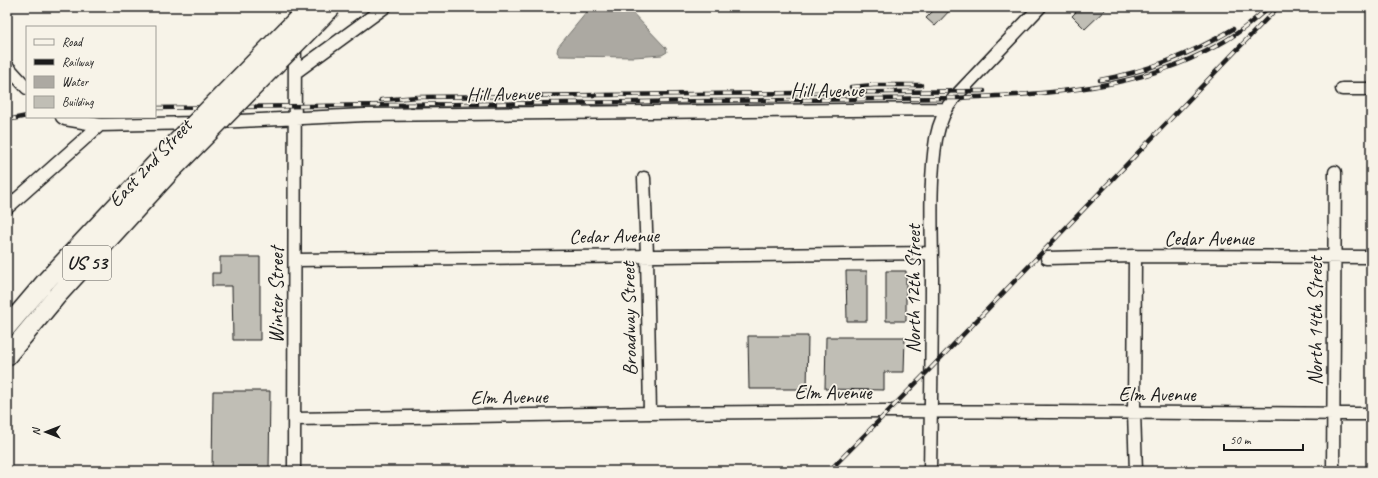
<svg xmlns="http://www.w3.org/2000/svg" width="1378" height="478" viewBox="0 0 1378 478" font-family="Caveat,sans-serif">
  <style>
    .water { fill: #aca9a2; stroke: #72716c }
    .building { fill: #c0beb5; stroke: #1c1c1c }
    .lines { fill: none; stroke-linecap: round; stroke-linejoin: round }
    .minor-casing { stroke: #1c1c1c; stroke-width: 15 }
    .highway-casing { stroke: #1c1c1c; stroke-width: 21 }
    .minor { stroke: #f7f3e8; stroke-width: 12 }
    .highway { stroke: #f7f3e8; stroke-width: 18 }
    .rail-casing { stroke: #1c1c1c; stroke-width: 4.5 }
    .rail { stroke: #f7f3e8; stroke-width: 3; stroke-dasharray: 9; stroke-linecap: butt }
    .highway-bridge-casing { stroke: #1c1c1c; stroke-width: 21; stroke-linecap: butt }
    .highway-bridge { stroke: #f7f3e8; stroke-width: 18 }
    .labels { text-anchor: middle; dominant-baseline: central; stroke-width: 3.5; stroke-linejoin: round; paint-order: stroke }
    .shield { fill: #f7f3e8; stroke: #5e5c59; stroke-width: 1 }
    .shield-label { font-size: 19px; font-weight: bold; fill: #1c1c1c }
    .street-label { font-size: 20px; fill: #1c1c1c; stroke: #f7f3e8 }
  </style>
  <rect width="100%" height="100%" fill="#f7f3e8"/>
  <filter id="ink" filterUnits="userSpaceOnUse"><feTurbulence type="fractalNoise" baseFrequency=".025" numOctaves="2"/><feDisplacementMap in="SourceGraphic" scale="8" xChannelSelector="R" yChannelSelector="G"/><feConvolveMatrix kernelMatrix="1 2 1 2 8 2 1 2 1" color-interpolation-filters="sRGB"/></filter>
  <g filter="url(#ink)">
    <path class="water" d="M591 7H627L666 48 667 52 662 55 634 57 560 56 557 52 558 47Z"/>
    <path class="building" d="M937 7H953L935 26 926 18Z
      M1081 7H1108L1085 29 1072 16Z
      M220 257H260V340H233L232 286H212V273H220Z
      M846 271H867V321H847Z
      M886 271H906V321H886Z
      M748 336H808L807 389H749Z
      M826 337H905L904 372H884V390L825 389Z
      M213 391H270L269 471H212Z"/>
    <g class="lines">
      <g class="minor-casing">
        <path id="minor" d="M7 66 27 88
          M296 72 385 7
          M1342 89H1371
          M62 117 65 119 100 125 198 123
          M217 122 365 115 945 109
          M644 178 647 255 650 413
          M7 208 100 125
          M1135 256 1134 412 1136 471
          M1047 258 1135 256 1371 257
          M295 260 932 253
          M295 419 650 413 887 411 1371 414
          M294 471 295 7
          M930 471C931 405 932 339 932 273 932 229 929 183 936 139 939 124 944 110 954 98L1040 7
          M1333 471 1335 172"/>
      </g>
      <g class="highway-casing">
        <path id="highway" d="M7 327 46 281 161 158
          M7 356 56 297 170 172"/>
      </g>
      <use href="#minor" class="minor"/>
      <use href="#highway" class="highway"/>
      <g class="rail-casing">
        <path id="rail" d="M1100 80C1146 72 1193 53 1233 29
          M851 87 874 85H921
          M381 100 418 97 984 91
          M155 108 954 98C1045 94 1137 91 1218 45 1237 35 1253 21 1269 7
          M7 120 27 116
          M829 471 932 367 1278 7"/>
      </g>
      <use href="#rail" class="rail"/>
      <g class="highway-bridge-casing">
        <path id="highway-bridge" d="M161 158 309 7
          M170 172 332 7"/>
      </g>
      <use href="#highway-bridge" class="highway-bridge"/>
    </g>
  </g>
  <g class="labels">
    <rect class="shield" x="63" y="246" width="48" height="34" rx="3"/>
    <g class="shield-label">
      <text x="87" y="263">US 53</text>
    </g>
    <g class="street-label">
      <text x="827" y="90">Hill Avenue</text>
      <text transform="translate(503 94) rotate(-1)">Hill Avenue</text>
      <text transform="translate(150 163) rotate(-47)">East 2nd Street</text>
      <text transform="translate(614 236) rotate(-1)">Cedar Avenue</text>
      <text x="1209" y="238">Cedar Avenue</text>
      <text transform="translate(913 289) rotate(-90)">North 12th Street</text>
      <text transform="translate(276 295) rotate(-90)">Winter Street</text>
      <text transform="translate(629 319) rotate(-91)">Broadway Street</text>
      <text transform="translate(1315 321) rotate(-90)">North 14th Street</text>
      <text x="833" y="392">Elm Avenue</text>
      <text x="1157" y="394">Elm Avenue</text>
      <text transform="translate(509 397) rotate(-1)">Elm Avenue</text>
    </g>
  </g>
  <rect width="1378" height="478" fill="none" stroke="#f7f3e8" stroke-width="24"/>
  <rect x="12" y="12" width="1354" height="454" fill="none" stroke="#1c1c1c" stroke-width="1.5" filter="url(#ink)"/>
  <rect x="26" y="26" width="130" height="92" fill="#f7f3e8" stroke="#9f9d96"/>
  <rect x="34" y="39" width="20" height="6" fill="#f7f3e8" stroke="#9f9d96"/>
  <text x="62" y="46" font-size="12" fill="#1c1c1c">Road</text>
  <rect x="34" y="59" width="20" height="6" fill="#1c1c1c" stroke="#9f9d96"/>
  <text x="62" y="66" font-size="12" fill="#1c1c1c">Railway</text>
  <rect x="34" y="76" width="20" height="12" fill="#aca9a2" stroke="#9f9d96"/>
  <text x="62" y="86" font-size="12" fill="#1c1c1c">Water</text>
  <rect x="34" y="96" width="20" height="12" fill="#c0beb5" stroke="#9f9d96"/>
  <text x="62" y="106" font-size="12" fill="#1c1c1c">Building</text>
  <g transform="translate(46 432) rotate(270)" stroke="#f7f3e8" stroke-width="3" paint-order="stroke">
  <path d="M0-3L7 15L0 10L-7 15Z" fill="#1c1c1c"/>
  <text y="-6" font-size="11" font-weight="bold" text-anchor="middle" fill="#1c1c1c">N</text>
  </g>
  <path d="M1224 444v6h79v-6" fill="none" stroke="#1c1c1c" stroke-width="2"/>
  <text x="1230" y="444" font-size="12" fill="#1c1c1c" stroke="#f7f3e8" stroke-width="3" paint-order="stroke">50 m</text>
</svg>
